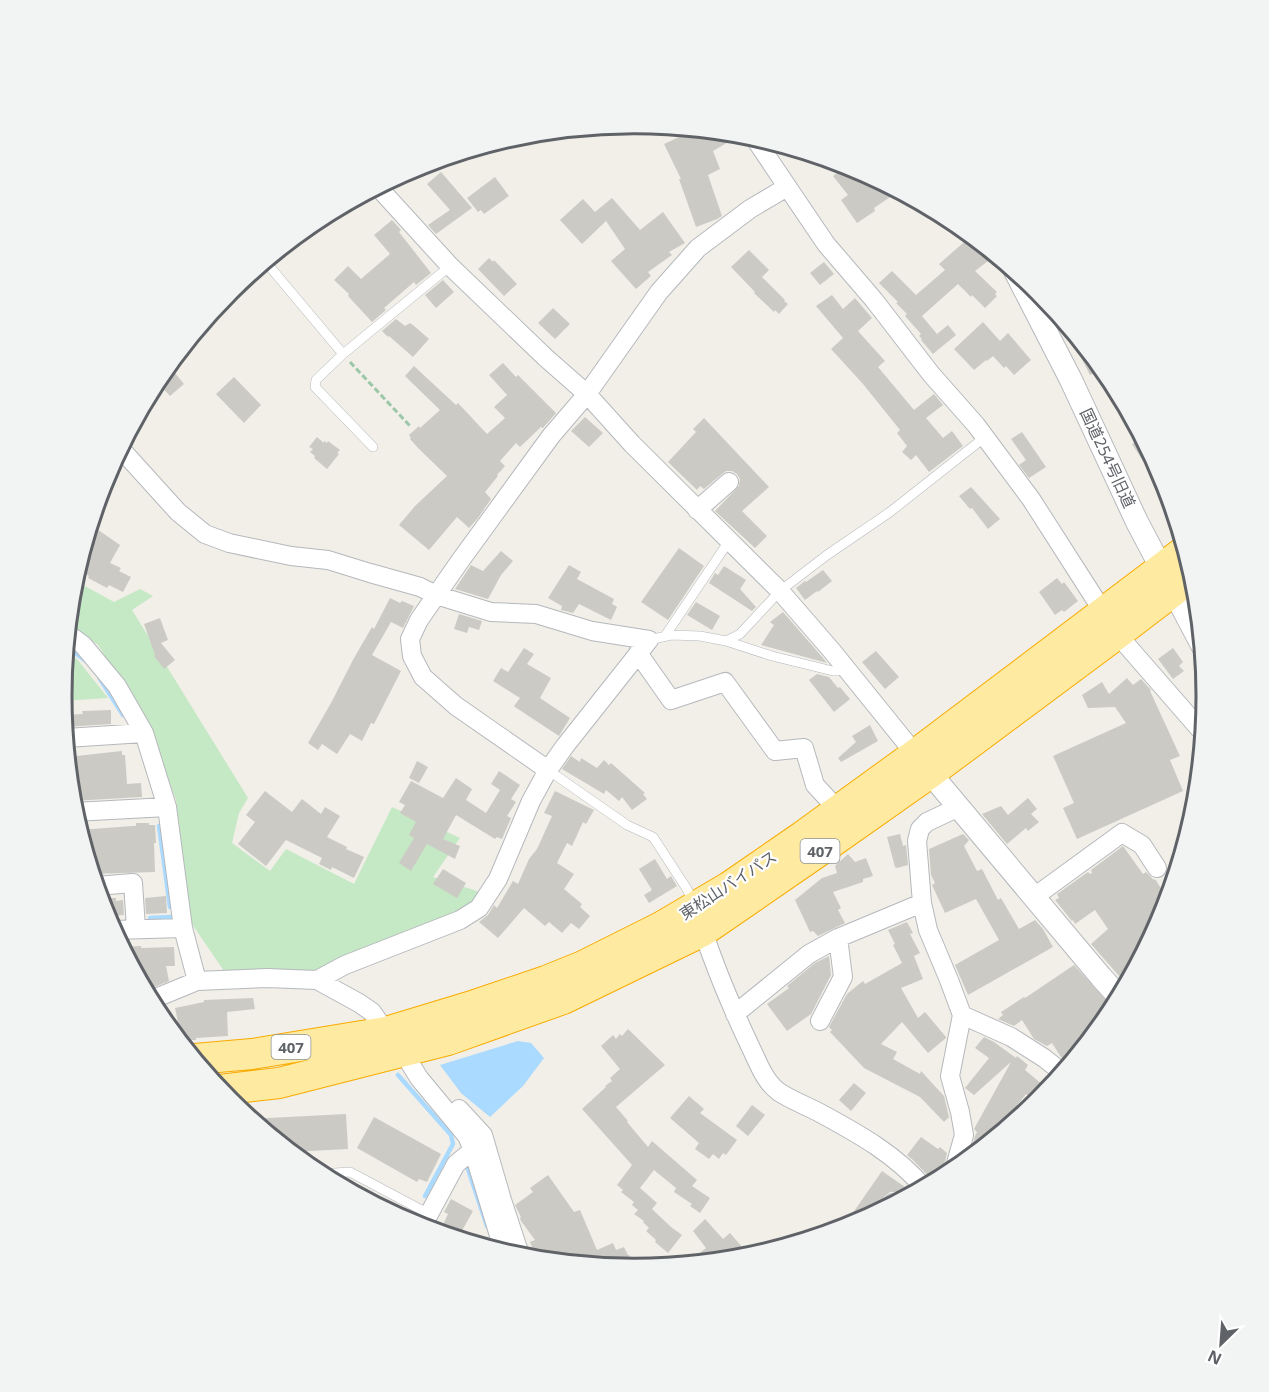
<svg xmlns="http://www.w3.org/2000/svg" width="1269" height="1392" viewBox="0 0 1269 1392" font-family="'Noto Sans','Noto Sans JP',sans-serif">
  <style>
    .green { fill: #c5e8c5 }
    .water { fill: #aadaff }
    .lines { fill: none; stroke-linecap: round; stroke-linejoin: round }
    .stream { stroke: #aadaff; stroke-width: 4.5 }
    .building { fill: #cccac5 }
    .service-casing { stroke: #b5b8bc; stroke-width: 10 }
    .minor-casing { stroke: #b5b8bc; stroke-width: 20 }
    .tertiary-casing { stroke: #b5b8bc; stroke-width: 24 }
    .trunk-casing { stroke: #f9ab00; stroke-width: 32 }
    .path { stroke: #9cc7a9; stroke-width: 3; stroke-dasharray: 6 3; stroke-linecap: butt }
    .service { stroke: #fff; stroke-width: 9 }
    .minor { stroke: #fff; stroke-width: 18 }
    .tertiary { stroke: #fff; stroke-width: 22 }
    .trunk { stroke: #feeaa1; stroke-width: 30 }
    .labels { text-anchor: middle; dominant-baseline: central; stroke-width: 4.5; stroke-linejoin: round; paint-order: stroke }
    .shield { fill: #fff; stroke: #8f9295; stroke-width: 1.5 }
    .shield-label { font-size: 15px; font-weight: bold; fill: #5f6368 }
    .street-label { font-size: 16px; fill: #5f6368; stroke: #fff }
    .rim { fill: none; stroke: #5f6368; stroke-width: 3 }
  </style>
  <rect width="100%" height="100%" fill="#f1efe8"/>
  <path class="green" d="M74 580 114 602 140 589 153 596 132 610 248 798 239 813 232 843 270 871 286 849 354 884 392 807 460 838 433 877 483 893 476 905 312 976 224 971 190 921 176 800 147 720 98 645 69 623Z
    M66 650 77 659 108 698 62 701Z"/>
  <path class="water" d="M518 1041 531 1043 544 1058 523 1086 490 1117 461 1093 440 1065Z"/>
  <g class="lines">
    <path class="stream" d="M66 646 86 661
      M100 679 123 715
      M159 826 170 907
      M150 918 171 917
      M108 920H117
      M398 1075 451 1135 453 1144 425 1196
      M468 1169 487 1226"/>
  </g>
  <path class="building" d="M705 130 725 132 730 141 713 151 720 169 708 175 722 216 717 219 696 227 679 179H681L664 144 692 131 694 136Z
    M846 166 855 178 863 172 899 191 874 208 875 211 857 223 841 200 848 195 833 176Z
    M441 172 472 208 436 234 428 225 450 210 427 184Z
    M495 177 509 196 484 214 481 210 478 212 467 198Z
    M612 198 640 230 663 212 685 243 669 252 672 255 648 272 651 276 636 289 611 261 625 249 606 221 582 244 560 220 583 199 595 212Z
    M392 220 401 230 399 232 431 273 416 285 414 282 384 308 386 310 372 322 348 296 349 294 334 280 348 266 361 279 390 254 374 235Z
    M970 237 977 248H979L988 261 975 271 997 292 995 294 997 296 985 308 972 295 971 297 958 284 922 316 937 334 948 325 956 335 933 354 921 340 922 339 919 336 921 334 905 316 907 314 896 303 898 302 879 283 892 271 916 295 945 270 939 264Z
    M749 250 769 270 762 277 785 300 784 301 788 304 779 314 775 310 774 312 754 293 755 292 731 267Z
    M489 258 493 262 494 260 517 284 504 296 478 269Z
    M824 262 834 274 820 285 810 273Z
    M443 280 454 292 436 308 425 295Z
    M832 295 843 309 855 298 872 318 858 331 885 361 878 367 914 410 934 394 943 405 926 418 943 438 952 431 963 446 929 472 916 455 911 460 902 452 907 446 897 433 900 430 863 384 831 349 843 338 816 306Z
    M553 308 570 324 555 339 538 323Z
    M396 319 405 326 410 323 413 325 429 339 413 357 389 336 388 337 382 331Z
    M983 322 1000 341 1008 333 1031 360 1014 375 1006 366 1004 368 993 356 987 361 986 360 974 370 954 349Z
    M1074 333 1096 360 1104 369 1090 375 1070 336Z
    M503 363 516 377 518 375 556 413 543 428 541 427 520 447 516 443 500 461 505 466 497 475 498 476 485 492 491 499 478 518 469 528 457 517 429 550 399 525 415 506 447 476 419 449 410 439 411 438 409 435 419 426 420 428 440 410 405 376 414 366 456 405 458 403 487 434 505 418 494 407 507 395 489 375Z
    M170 367 184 384 170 396 156 381 161 374Z
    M234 377 261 405 244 423 216 394Z
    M585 417 603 433 589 447 571 431Z
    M704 418 769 487 742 511 767 536 755 548 715 511 739 486 740 479 737 474 732 471H726L722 474 704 489 700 486 697 490 668 462 696 432 693 429Z
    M1022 432 1046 467 1029 478 1019 465 1026 460 1011 439Z
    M317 437 324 443V441L327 443 328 441 340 450 337 453 339 454 327 469 314 458 315 456 310 452 313 449 309 447Z
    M1143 438 1164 476 1156 481 1132 444Z
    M971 487 1000 519 988 529 972 508 970 509 959 496Z
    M91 525 120 545 110 563 121 568 119 571 131 577 123 592 109 585 107 588 88 578 89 576 77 569Z
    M679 548 704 566 668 620 641 602Z
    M501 551 513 561 501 575 488 599 455 589 471 565 483 571Z
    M569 565 581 572 577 579 614 599 612 604 617 607 611 620 579 604 573 613 561 610 562 606 548 598Z
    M724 566 746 580 740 589 756 607 752 611 709 583 715 573 718 575Z
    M823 570 832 581 818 592 817 591 805 600 796 588 805 581 806 582Z
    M1057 578 1062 584 1064 582 1078 601 1064 612 1062 610 1055 615 1039 592Z
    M390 598 400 603 402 601 414 606 403 628 391 622 372 655 401 671 374 724 371 723 362 741 350 734 337 754 322 744 318 750 308 743 331 703 354 658 372 627 374 629Z
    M696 602 720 616 712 630 687 615Z
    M783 612 823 658 827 663 761 645 774 625 770 622Z
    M459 614 482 621 479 630 469 627 467 633 454 629Z
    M160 618 168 640 161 643 175 660 164 669 154 656 155 655 144 624Z
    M524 648 534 654 527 664 551 678 540 698 570 718 559 736 515 707 514 706 520 698 493 681 501 668 508 672Z
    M1173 648 1183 662 1179 666 1184 671 1173 679 1158 659Z
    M876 651 899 677 885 689 862 662Z
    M817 674 829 677 838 688 840 687 850 699 834 712 809 680Z
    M1127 678 1133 685 1141 679 1151 690 1150 691 1180 756 1170 760 1183 791 1077 839 1063 808 1074 803 1053 756 1126 723 1115 707 1088 708 1082 695 1102 682 1109 694Z
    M111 710V724L65 727 63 715 83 714 82 711Z
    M870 725 878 741 841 762 838 758 856 742 852 736Z
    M122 751V755H125L127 784 141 783 142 797 72 801 67 757Z
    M571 756 580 762 581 758 597 768 604 760 609 765 611 763 645 793 643 794 647 799 632 810 622 797 619 801 606 790 604 794 562 769Z
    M417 761 428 767 419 783 409 778Z
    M499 771 520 785 511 799 516 802 507 816 511 818 502 839 497 837 495 839 456 815 443 839 460 846 455 859 427 844 411 871 399 863 414 838 409 835 416 822 400 813 405 805 399 802 411 781 443 798 456 778 472 789 466 800 486 813 500 790 491 784Z
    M265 791 292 812 302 799 321 814 325 807 340 816 327 837 347 847 346 849 364 857 354 878 332 867 331 870 319 864 322 858 286 840 266 866 238 844 255 822 246 815Z
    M555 791 594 810 586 824 583 822 572 846 567 843 557 863 574 874 564 889 582 904 580 907 590 916 579 929 571 923 562 933 549 922 545 926 524 908 498 938 479 922 488 915 494 905 497 908 513 881 518 884 529 859 537 849 552 816 544 813Z
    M1028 798 1037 809 1031 814 1039 822 1028 831 1026 828 1007 844 982 814 1001 806 1008 815Z
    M136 823H149V825H155L156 843H154L155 872 93 874 79 830 132 826H136Z
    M900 834 903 846 906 845 908 865 897 868 895 867 887 837Z
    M963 834 969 840 964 846 977 871 982 869 998 900 1001 898 1019 929 1035 920 1043 929 1053 947 968 995 955 965 999 940 976 899 945 913 932 885 935 883 931 875 929 849Z
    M1123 846 1143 874 1146 872 1154 880 1155 879 1162 890 1160 892 1164 898 1158 902 1165 912 1149 924 1152 928 1148 932 1152 937 1127 985 1091 944 1108 929 1095 910 1075 924 1073 920 1072 921 1055 900 1059 898 1057 894 1088 872 1090 874 1092 873 1091 870Z
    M848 854 855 862 866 858 873 876 863 879V882L833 892 841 908 838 910 845 923 818 936 813 931 810 932 795 900 822 878 837 873 835 866Z
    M655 859 667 879 671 876 677 886 649 903 644 895 652 890 639 869Z
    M443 869 466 883 457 898 433 884Z
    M166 896 167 913 146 914 145 898Z
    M103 898H116V901L123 900 124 915 106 916 101 901H103Z
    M907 922 913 933 910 934 920 953 914 956 923 979 901 988 918 1018 925 1012 946 1037V1038L928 1053 902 1022 881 1044 897 1052 893 1059 920 1074 921 1071 944 1096 949 1117 944 1122 920 1097 864 1068 830 1032 832 1030 829 1027 847 994 863 981 865 984 902 963 893 945 895 944 888 930Z
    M141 946V948L174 947 175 966H166L169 981 145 991 122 947Z
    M829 956 831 975 811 1014 787 1031 767 1004 789 988 787 986 815 963Z
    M1074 965 1114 1009 1111 1015 1070 1064 1061 1057 1052 1043 1047 1046 1034 1039 1022 1020 1014 1026 998 1019 1003 1015 1001 1012 1024 997 1025 998Z
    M253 998 255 1009 227 1012 228 1036 196 1038V1040H179L165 1023 178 1022 175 1008 204 1002V1000Z
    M628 1029 665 1065 616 1107 628 1121 627 1122 648 1147 652 1141 697 1180 692 1186 710 1198 700 1213 690 1206 692 1204 674 1192 676 1188 654 1170 640 1188 657 1203 652 1209 671 1227 682 1235 668 1253 655 1242 656 1240 646 1231 649 1228 643 1222 644 1221 634 1214 638 1210 632 1205 634 1202 621 1192 623 1190 617 1185 632 1165 582 1109 606 1087 605 1086 612 1081 610 1078 620 1069 601 1046 613 1035 616 1039 620 1034 622 1036Z
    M984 1037 994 1042 1016 1058 1017 1056 1028 1065 1025 1070 1049 1090 1037 1103 1026 1094 1006 1120 1005 1119 995 1138 969 1159 975 1136 977 1132 974 1129 1011 1062 974 1095 965 1088 989 1058 975 1048Z
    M854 1083 866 1093 851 1111 839 1100Z
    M689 1096 704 1109 700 1113 737 1140 726 1155 723 1153 719 1159 713 1154 709 1159 695 1149 699 1143 670 1118Z
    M752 1105 765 1115 748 1136 736 1126Z
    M346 1114 348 1149 291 1152 251 1119Z
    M374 1117 441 1154 427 1182 419 1179 417 1182 357 1148Z
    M921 1137 938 1149 940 1147 947 1153 945 1162 933 1181 913 1160 907 1155Z
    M882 1171 905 1187 907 1185 914 1193 904 1199 896 1192H890L885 1196 882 1200 883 1208 882 1210 859 1223 850 1217Z
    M548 1175 574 1212 580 1210 597 1250 613 1243 616 1250 624 1247 628 1255H629L635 1269 537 1259 530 1242 535 1240 521 1221 520 1218 521 1217 515 1205 533 1192 530 1188Z
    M451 1199 473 1211 458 1238 439 1233 448 1214 444 1212Z
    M705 1219 723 1239 730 1233 742 1247 725 1260 686 1264 706 1248 693 1231Z"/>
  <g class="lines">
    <g class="service-casing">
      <path id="service" d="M265 261 343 354
        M373 447 315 387 316 380 343 354 450 266
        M665 636 729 541
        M649 640 671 635 700 636 726 641 772 656 833 671H837L844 667
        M726 641 740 634 780 591 827 555 890 512 985 437
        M548 770 627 825 653 837 687 889 694 905
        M319 1174 350 1172 429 1214"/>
    </g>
    <g class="minor-casing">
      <path id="minor" d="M753 136 826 244 874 300 931 374 976 425 1031 499 1104 613
        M378 187 450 266 546 358 587 394 632 444 780 591 832 651 920 760
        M120 448 178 512 205 534 229 543 291 556 328 560 370 573 420 587 436 595 491 612 536 614 592 631 649 640
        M697 510 729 482
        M68 634 83 645 117 686 144 733 167 807 183 928 197 981 151 1000
        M1117 634 1204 734
        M638 653 671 700 725 682 775 751 804 748 815 785 838 810
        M66 738 144 733
        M548 770 456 706 423 677 412 656 410 639 419 620 460 561 551 436 587 394 659 292 698 248 750 209 787 187
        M74 812 167 807
        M96 886 133 883 136 928
        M1034 897 1122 833 1142 845 1157 868
        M113 930 183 928
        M703 931C716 970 732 1008 750 1046 758 1062 764 1081 779 1092 791 1100 807 1106 820 1113 857 1133 897 1155 924 1188
        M317 980 345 965 460 920 479 908 498 879 531 801 548 770 565 746 649 640
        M197 981 267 978 317 980 359 1003 372 1012 386 1032 403 1052 419 1078 467 1136 473 1150 504 1252
        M735 1014 809 954 838 938 922 903
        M962 1015 1011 1037 1044 1058 1063 1073
        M820 1021 843 977 838 938
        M459 1109 483 1135 502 1200 521 1258
        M951 1173 955 1167 964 1135 960 1112 950 1076 962 1015 949 980 928 930 922 903 917 841 920 829 927 822 959 807
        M893 1203 894 1204
        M422 1227 456 1164 473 1150"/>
    </g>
    <g class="tertiary-casing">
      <path id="tertiary" d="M1015 271 1071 380 1137 522 1202 645
        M930 773 1101 977 1120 998"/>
    </g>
    <g class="trunk-casing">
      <path id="trunk" d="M195 1059 252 1054 386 1032 475 1005 546 981 583 966 661 927 729 887 803 836 916 754 1186 550
        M220 1090 279 1083 448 1040 563 999 703 931 822 849 930 773 1117 634 1194 575"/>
    </g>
    <path class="path" d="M350 362 411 427"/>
    <use href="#service" class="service"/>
    <use href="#minor" class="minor"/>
    <use href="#tertiary" class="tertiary"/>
    <use href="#trunk" class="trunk"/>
  </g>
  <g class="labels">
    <g class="shield">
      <rect x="800.5" y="839" width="39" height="24" rx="4.5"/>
      <rect x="271.5" y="1035" width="39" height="24" rx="4.5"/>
    </g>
    <g class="shield-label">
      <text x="820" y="851">407</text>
      <text x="291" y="1047">407</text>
    </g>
    <g class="street-label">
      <text transform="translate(1108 458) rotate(65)">国道254号旧道</text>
      <text transform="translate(728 885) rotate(-33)">東松山バイパス</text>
    </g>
  </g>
  <path d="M0 0H1269V1392H0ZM72 696a562 562 0 1 1 1124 0a562 562 0 1 1-1124 0Z" fill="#f2f3f3" fill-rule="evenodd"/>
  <path class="rim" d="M72 696a562 562 0 1 1 1124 0a562 562 0 1 1-1124 0Z"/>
  <g transform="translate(1221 1344) rotate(205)" stroke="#ffffff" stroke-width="4.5" paint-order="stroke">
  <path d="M0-4.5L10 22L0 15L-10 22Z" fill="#5f6368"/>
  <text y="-9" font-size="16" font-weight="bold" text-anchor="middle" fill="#5f6368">N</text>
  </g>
</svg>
